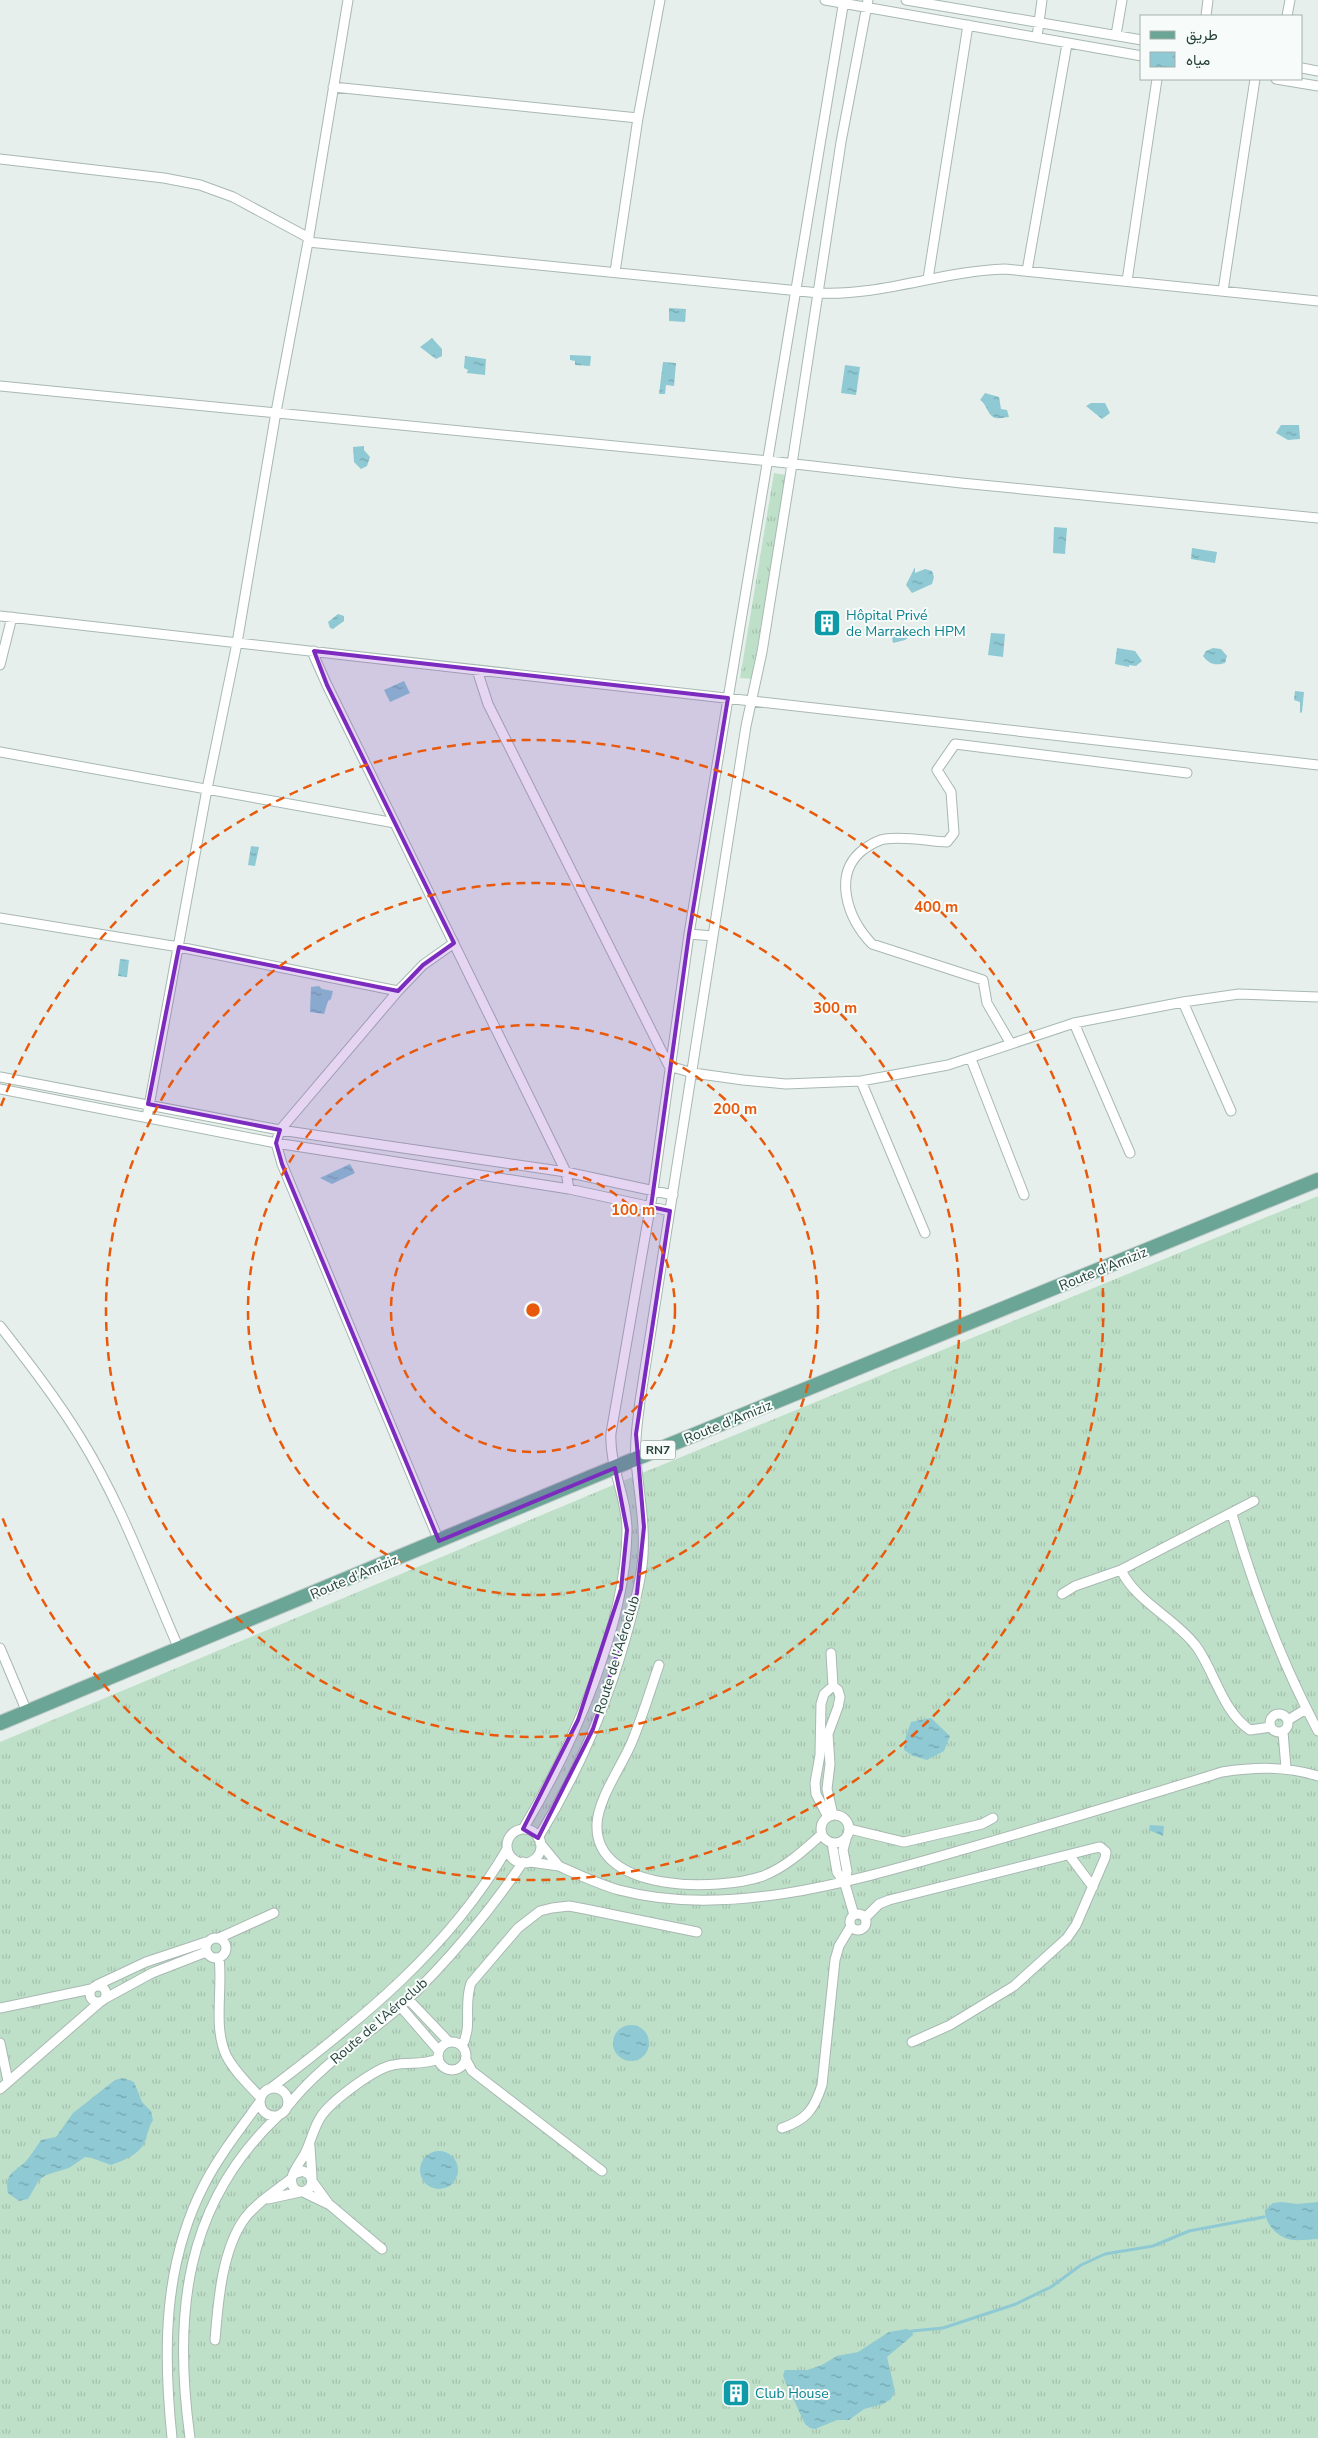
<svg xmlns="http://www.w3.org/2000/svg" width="1318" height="2438" viewBox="0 0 1318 2438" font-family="'Nunito Sans',Vazirmatn,sans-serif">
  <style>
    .grass { fill: url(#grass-tufts) }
    .water { fill: url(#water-ripples) }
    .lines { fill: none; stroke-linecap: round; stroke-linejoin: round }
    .stream { stroke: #8ec9d4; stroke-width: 3 }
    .street-casing { stroke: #a8b8b2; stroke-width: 11 }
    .primary-casing { stroke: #c2cac8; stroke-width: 16 }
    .street { stroke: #fff; stroke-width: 9 }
    .primary { stroke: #6aa596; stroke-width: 14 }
    .marked { fill: #7b2cbf; fill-opacity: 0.2; stroke: #7b2cbf; stroke-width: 4; stroke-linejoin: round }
    .ring { fill: none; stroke: #e8590c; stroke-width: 2.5; stroke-dasharray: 9 6 }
    .labels { text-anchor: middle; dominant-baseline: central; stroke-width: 4; stroke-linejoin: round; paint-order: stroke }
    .shield { fill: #f7fbf9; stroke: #637a73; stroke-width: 1 }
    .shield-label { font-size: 12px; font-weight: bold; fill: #24423a }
    .culture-label { font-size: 14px; fill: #0d838f; stroke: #f7fbf9; text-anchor: start }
    .street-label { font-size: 14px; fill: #24423a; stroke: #f7fbf9 }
    .centre { fill: #e8590c; stroke: #f7fbf9; stroke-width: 2.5 }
    .ring-label { font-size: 15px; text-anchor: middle; font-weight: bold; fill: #e8590c; stroke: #f7fbf9; stroke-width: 4; stroke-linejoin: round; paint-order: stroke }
  </style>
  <defs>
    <pattern id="grass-tufts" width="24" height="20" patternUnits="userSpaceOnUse" patternTransform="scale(1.25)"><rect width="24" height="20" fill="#bfe0c8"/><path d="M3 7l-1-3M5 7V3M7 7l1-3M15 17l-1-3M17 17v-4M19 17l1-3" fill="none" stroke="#a4c1ad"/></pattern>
    <pattern id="water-ripples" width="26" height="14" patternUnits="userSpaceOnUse" patternTransform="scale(1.25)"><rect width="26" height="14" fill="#8ec9d4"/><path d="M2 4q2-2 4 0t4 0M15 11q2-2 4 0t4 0" fill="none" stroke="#74a5ad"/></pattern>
  </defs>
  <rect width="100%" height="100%" fill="#e6efeb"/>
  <path class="grass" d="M774 473 786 475 752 679 740 678Z
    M1318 1196V2438H0V1742L630 1478Z"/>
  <path class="water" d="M669 308 686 309 685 322 669 321Z
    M432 338 442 349V356L436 359 420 347Z
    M570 355 591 356 590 366 575 365V361L570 360Z
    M465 356 486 359 485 375 467 373 468 370 464 368Z
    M663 362 676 363 674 386 666 385 665 394H659Z
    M845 365 860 367 856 395 841 393Z
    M985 393 999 397 1001 409 1007 410 1009 417C1005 417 1000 419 996 418 988 417 987 404 980 400Z
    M1091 403H1105L1110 413 1102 419 1086 406Z
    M1281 425H1299L1300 439 1288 440 1276 433Z
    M364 446V450L370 457 367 466 361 469 354 462 353 447Z
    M1054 527 1067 528 1065 554 1053 553Z
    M1192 548 1217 552 1215 563 1191 559Z
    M915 567V573L925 569 932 571 934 577 932 584 912 593 906 585Z
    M338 614 344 616V621L333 629 330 628 328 622Z
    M905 626 912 635 905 640 893 643 892 638 896 629Z
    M991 633 1005 634 1003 657 988 655Z
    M1117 648 1135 651 1142 661 1136 666 1129 665V667L1115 664Z
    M1213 648 1221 649 1227 656 1225 663C1215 666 1209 664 1203 656L1206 651Z
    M404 681 410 693 390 702 384 690Z
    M1295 691 1304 692 1302 712 1300 713V702L1294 700Z
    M251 846 259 847 255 866 248 865Z
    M120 959 129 960 127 977 118 976Z
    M319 986 322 989 333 991 331 999 328 1001 324 1014 310 1012 311 987Z
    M350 1164 355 1173 332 1184 320 1178Z
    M931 1718 950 1736 944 1751 927 1760 913 1756 904 1750 906 1736 911 1722Z
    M1150 1825 1164 1826 1163 1836 1149 1830Z
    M613 2043a18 18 0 1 1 36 0a18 18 0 1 1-36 0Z
    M123 2078 134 2082 142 2102 151 2111 153 2120C149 2127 148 2131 146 2139 141 2154 125 2160 111 2165L92 2158 85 2157 69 2168 46 2175 39 2180 28 2199 19 2201 8 2193C4 2172 15 2173 27 2160 32 2154 36 2147 41 2140L56 2137 73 2113 115 2080Z
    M420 2170a19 19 0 1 1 38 0a19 19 0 1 1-38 0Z
    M1282 2202 1297 2204 1318 2202V2239C1310 2239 1301 2241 1293 2240 1279 2239 1264 2224 1265 2210L1273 2203Z
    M907 2329 912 2331 913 2335 887 2357 895 2391 891 2399 883 2404 864 2409 849 2420H837L815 2429 810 2428 805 2424 785 2381 783 2375 785 2370H807L822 2365 837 2356 858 2352 889 2332Z"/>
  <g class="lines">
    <path class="stream" d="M912 2331 943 2328 1016 2304 1051 2287 1081 2265 1105 2254 1153 2246 1189 2231 1264 2217"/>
    <g class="street-casing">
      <path id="street" d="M825 0 1142 56
        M906 0 1142 40
        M1206 16 1208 0
        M1287 16 1290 0
        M1116 35 1122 0
        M1037 37 1042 0
        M1302 68 1318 71
        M1276 79 1318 86
        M333 87 638 118
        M0 159 164 178 200 185 233 197 309 238
        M308 242 819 293C882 296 942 271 1005 269L1318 301
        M1027 271 1067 44
        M615 272 638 118 660 0
        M928 279 968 25
        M1127 281 1157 79
        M1223 291 1255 79
        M0 386 769 461 961 483 1318 518
        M0 616 1318 765
        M314 651V656L327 685 566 1172 569 1189
        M0 665 12 617
        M477 670 488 704 669 1066 693 1073 743 1080 786 1084 861 1081 948 1065 1074 1023 1183 1002 1239 994 1318 997
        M0 752 395 823
        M0 918 179 947 398 991
        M689 934 713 936
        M1183 1002 1231 1111
        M1074 1023 1130 1153
        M1011 1044 987 1003 983 980 872 944C848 919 831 874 864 849 870 845 877 840 885 839 904 836 928 841 947 842L954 833 951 792 937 770 955 744 1187 773
        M971 1059 1024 1195
        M0 1077 280 1130 566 1172 673 1195
        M861 1081 925 1233
        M0 1089 276 1143 569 1189 670 1211
        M147 1117 207 789 237 643 276 412 308 242 348 0
        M0 1326C28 1362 56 1398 80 1437 121 1503 148 1578 179 1649
        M1232 1514C1254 1589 1281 1662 1318 1731
        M439 1541 282 1164 276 1143 280 1130 398 991 423 965 454 943
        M1121 1570C1136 1602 1175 1618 1196 1646 1215 1672 1222 1711 1250 1730L1271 1727
        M1062 1594 1075 1586 1121 1570 1254 1501
        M0 1648 27 1712
        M831 1653 833 1686
        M659 1665C650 1691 642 1718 631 1744 621 1767 598 1799 597 1824 594 1894 720 1891 763 1876 786 1867 804 1850 822 1834
        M1270 1723a9 9 0 1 1 18 0a9 9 0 1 1-18 0Z
        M1288 1720 1306 1709
        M1283 1732 1286 1768
        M821 1829a14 14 0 1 1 28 0a14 14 0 1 1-28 0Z
        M828 1817 816 1794 815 1783 820 1755 821 1704 824 1694 833 1686 838 1690 840 1697 838 1707 828 1734 830 1764 827 1789 833 1815
        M523 1829C572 1748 626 1626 627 1530 627 1497 609 1466 611 1433L653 1191 689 934 844 0
        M850 1829 904 1842 982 1824 993 1818
        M507 1846a17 17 0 1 1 34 0a17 17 0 1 1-34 0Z
        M538 1838C580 1770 611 1695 631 1618 636 1598 642 1576 643 1555 645 1523 639 1493 636 1461 634 1441 638 1420 640 1401L746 726 762 652 792 464 841 142 868 0
        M846 1839 843 1850 847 1871 845 1884 854 1915
        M832 1843 837 1872 845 1884
        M1069 1855 1093 1887
        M530 1862 559 1866 540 1843
        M559 1866C579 1875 598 1884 619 1890 732 1920 863 1878 972 1847 1055 1823 1139 1798 1222 1772 1255 1767 1286 1766 1318 1776
        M850 1922a8 8 0 1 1 16 0a8 8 0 1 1-16 0Z
        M865 1918 879 1904 889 1900 1095 1848 1100 1847 1106 1852 1105 1858 1076 1925 1067 1938 1014 1986 950 2025 912 2042
        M206 1948a10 10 0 1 1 20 0a10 10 0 1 1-20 0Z
        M219 1938 274 1913
        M219 1958C223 1989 213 2026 226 2055 234 2071 248 2084 260 2097
        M97 1985 146 1962 209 1941
        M90 1994a8 8 0 1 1 16 0a8 8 0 1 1-16 0Z
        M106 1998 152 1973 206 1952
        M408 1999 449 2042
        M400 2006 439 2051
        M0 2008 91 1989
        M438 2056a14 14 0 1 1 28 0a14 14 0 1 1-28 0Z
        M0 2043 8 2081
        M462 2046C473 2026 463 2005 471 1983L518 1928 540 1911 552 1908 569 1906 585 1909 697 1932
        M466 2060 472 2071 602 2171
        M260 2102a14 14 0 1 1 28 0a14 14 0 1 1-28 0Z
        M271 2088C361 2020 450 1948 507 1849
        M0 2089 100 2002
        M288 2106C319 2066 364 2038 402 2005 444 1966 491 1910 523 1862
        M782 2128C806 2120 814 2110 822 2085L835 1960 839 1946 851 1926
        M310 2146 312 2178
        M294 2174 303 2171 310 2175 312 2181 310 2188 303 2192 296 2190C285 2181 297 2167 303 2157 311 2144 313 2127 322 2115 333 2100 375 2068 393 2065 409 2061 421 2066 438 2059
        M312 2181 328 2203
        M303 2192 330 2205 382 2249
        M268 2199 300 2192
        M215 2340C218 2302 222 2249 245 2218 257 2202 277 2190 292 2178
        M172 2438C163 2351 163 2265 204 2185 219 2156 240 2129 259 2103
        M190 2438C173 2315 184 2204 279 2115"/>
    </g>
    <g class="primary-casing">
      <path id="primary" d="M0 1723 591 1477 1318 1180"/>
    </g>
    <use href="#street" class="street"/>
    <use href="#primary" class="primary"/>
  </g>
  <path class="marked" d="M314 651 728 698 689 934 651 1207 670 1211 636 1434 644 1527 637 1593 593 1729 538 1838 523 1829 578 1720 621 1589 627 1530 615 1468 439 1541 282 1164 276 1143 280 1130 148 1104 179 947 398 991 423 965 454 943 327 685Z"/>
  <g class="ring">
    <circle cx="533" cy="1310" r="142"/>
    <circle cx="533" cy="1310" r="285"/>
    <circle cx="533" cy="1310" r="427"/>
    <path d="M1 1106A570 570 0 1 1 1 1514"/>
  </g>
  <defs>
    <g id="building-square" transform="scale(1.4375)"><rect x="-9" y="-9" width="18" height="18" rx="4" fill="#0f9aa8" stroke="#f7fbf9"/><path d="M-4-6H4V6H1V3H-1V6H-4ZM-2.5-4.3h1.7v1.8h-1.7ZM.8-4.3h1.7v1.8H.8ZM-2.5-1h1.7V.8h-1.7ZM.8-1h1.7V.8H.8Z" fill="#fff"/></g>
  </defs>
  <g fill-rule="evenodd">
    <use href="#building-square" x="827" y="623"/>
    <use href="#building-square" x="736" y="2393"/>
  </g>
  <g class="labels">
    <rect class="shield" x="640.5" y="1440.5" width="35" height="19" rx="4"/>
    <g class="shield-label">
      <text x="658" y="1450">RN7</text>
    </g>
    <g class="culture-label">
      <text x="846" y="615">Hôpital Privé<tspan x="846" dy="16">de Marrakech HPM</tspan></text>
      <text x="755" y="2393">Club House</text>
    </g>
    <g class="street-label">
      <text transform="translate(1103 1269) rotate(-22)">Route d'Amiziz</text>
      <text transform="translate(728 1422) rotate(-22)">Route d'Amiziz</text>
      <text transform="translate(354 1577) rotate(-23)">Route d'Amiziz</text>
      <text transform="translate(617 1655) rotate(-73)">Route de l’Aéroclub</text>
      <text transform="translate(379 2021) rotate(-41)">Route de l’Aéroclub</text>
    </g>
  </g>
  <circle cx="533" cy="1310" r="8" class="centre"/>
  <g class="ring-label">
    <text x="936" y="912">400 m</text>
    <text x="835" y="1013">300 m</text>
    <text x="735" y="1114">200 m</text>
    <text x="633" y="1215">100 m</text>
  </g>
  <rect x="1140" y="15" width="162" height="65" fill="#f7fbf9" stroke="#a3b1ad"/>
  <rect x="1150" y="31" width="25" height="8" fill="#6aa596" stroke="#a3b1ad"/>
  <text x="1186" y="40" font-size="15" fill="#24423a">طريق</text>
  <rect x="1150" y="52" width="25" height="15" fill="url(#water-ripples)" stroke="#a3b1ad"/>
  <text x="1186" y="65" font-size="15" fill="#24423a">مياه</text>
</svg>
